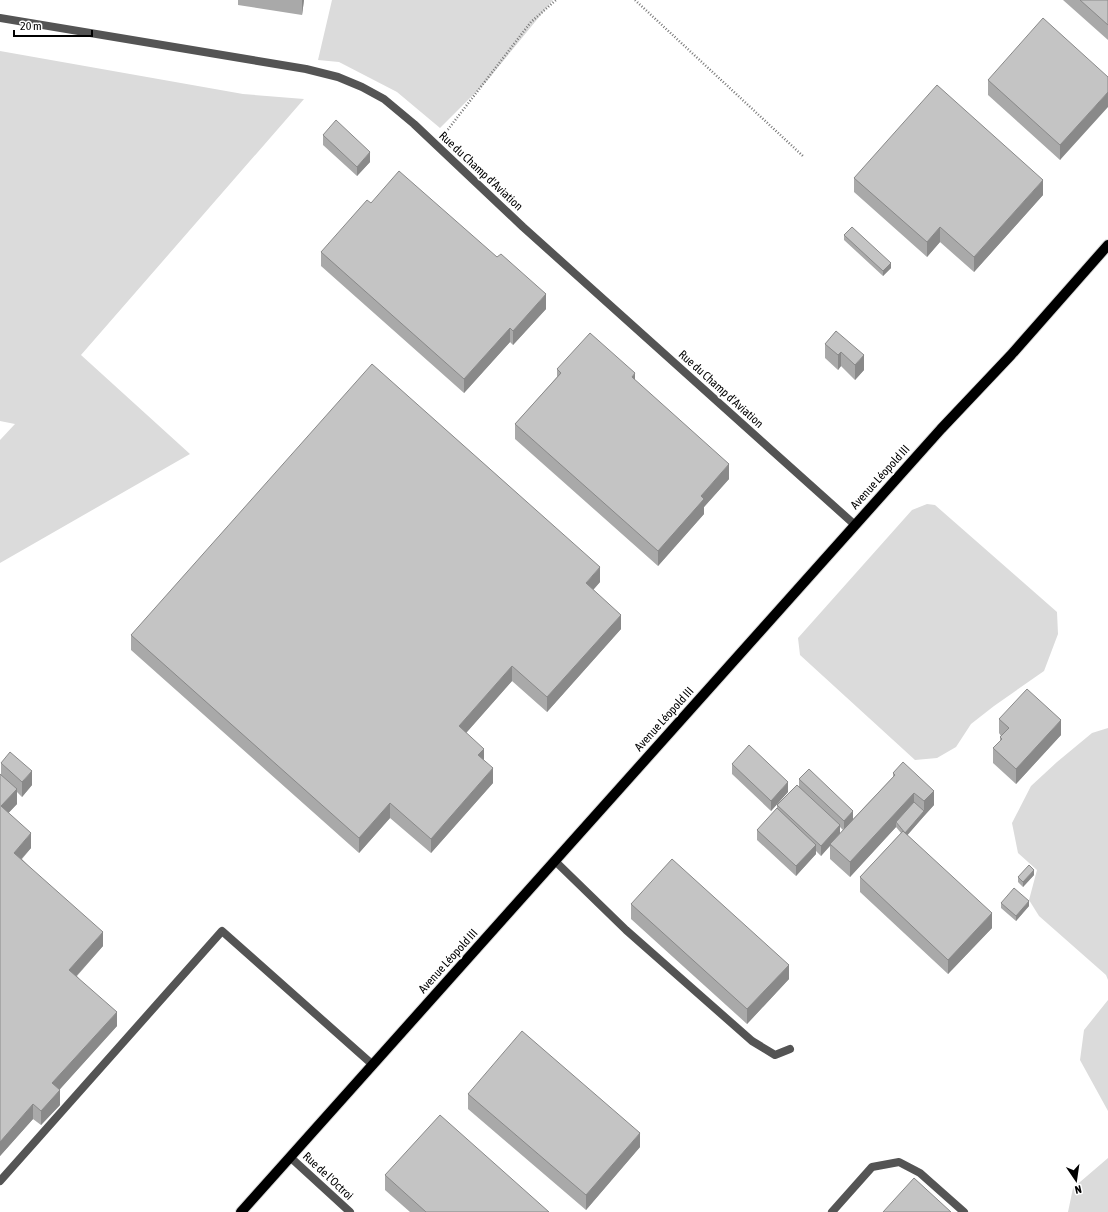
<svg xmlns="http://www.w3.org/2000/svg" width="1108" height="1212" viewBox="0 0 1108 1212" font-family="'Asap Condensed',sans-serif">
  <style>
    .green { fill: #dbdbdb }
    .lines { fill: none; stroke-linecap: round; stroke-linejoin: round }
    .primary-casing { stroke: #dbdbdb; stroke-width: 12 }
    .path { stroke: #767676; stroke-width: 2.5; stroke-dasharray: 1 2; stroke-linecap: butt }
    .lane { stroke: #545454; stroke-width: 8 }
    .street { stroke: #545454; stroke-width: 8 }
    .primary { stroke: #000; stroke-width: 10 }
    .wall { fill: #a9a9a9; fill-rule: evenodd }
    .shaded-wall { fill: #898989 }
    .building { fill: #c4c4c4; stroke: #898989 }
    .labels { text-anchor: middle; dominant-baseline: central; stroke-width: 4; stroke-linejoin: round; paint-order: stroke }
    .street-label { font-size: 12px; fill: #000; stroke: #fff }
  </style>
  <rect width="100%" height="100%" fill="#fff"/>
  <path class="green" d="M332 0H553L486 82 440 128 397 92 339 62 318 60Z
    M0 51 243 94 304 99 81 355 190 454 0 563V440L15 424 0 421Z
    M927 504 935 505 1057 612 1058 634 1044 671 994 706 971 724 956 747 937 758 915 760 800 655 798 638 912 510Z
    M1108 728V980L1106 975 1039 916 1029 900 1037 870 1018 853 1012 823 1031 786 1057 762 1092 733Z
    M1108 1000V1111L1080 1060 1084 1030Z
    M1108 1158V1212H1068L1073 1188Z"/>
  <g class="lines">
    <g class="primary-casing">
      <path id="primary" d="M241 1212 941 429 1011 355 1108 245"/>
    </g>
    <path class="path" d="M635 0 804 157
      M446 132 531 22 556 0"/>
    <path class="lane" d="M555 861 626 930 752 1041 775 1055 790 1049
      M0 1181 222 931 373 1065
      M832 1212 872 1167 899 1162 920 1173 964 1212"/>
    <path class="street" d="M0 18 306 69 338 77 362 87 384 99 414 124 523 227 855 525
      M290 1157 350 1212"/>
    <use href="#primary" class="primary"/>
  </g>
  <path class="wall" d="M238 0H304L302 15 238 5Z
    M1063 0H1108V40Z
    M1108 77 1060 160 988 95V80Z
    M323 135 370 162 357 176 323 145Z
    M854 178 1043 195 974 272 940 242 927 257 854 192Z
    M371 203 546 309 513 345 510 342 464 393 321 266V252Z
    M844 235 891 268 883 276 844 240Z
    M836 331 864 370 855 380 841 366 838 370 825 358V344Z
    M557 369 635 380 729 479 704 507V514L658 566 515 439V424L557 377Z
    M600 582 593 590 621 629 547 712 512 681 466 733 484 760 493 783 431 853 390 818 359 853 131 650V635Z
    M999 719 1061 735 1016 784 993 763V748L1000 741V737L1001 736 999 733Z
    M1 763 32 785 22 797 17 792V804L8 813 31 848 22 859 103 946 77 976 117 1026 59 1090 60 1105 41 1125 33 1119 0 1156V774L1 775Z
    M732 764 788 792 771 811 732 774Z
    M893 773 934 805 907 835 992 928 948 974 860 892V877L901 833 896 827 850 877 830 859V845L821 856 816 851V854L796 876 757 840V830L777 809V805L799 787V779L853 819 893 777ZM840 827 843 830 840 834Z
    M1034 875 1023 887 1018 882V877Z
    M1001 903 1029 906 1016 921 1001 908Z
    M631 904 789 979 747 1024 631 919Z
    M468 1094 640 1147 586 1210 468 1109Z
    M385 1175 549 1212H410L385 1190Z"/>
  <path class="shaded-wall" d="M302 0H304L302 15Z
    M1108 92V107L1060 160V145Z
    M370 152V162L357 176V167Z
    M1043 180V195L974 272V257Z
    M940 227V242L927 257V242Z
    M891 263V268L883 276V271Z
    M546 294V309L513 345V331Z
    M510 328V342L464 393V379Z
    M841 352V366L838 370V355Z
    M864 355V370L855 380V365Z
    M635 373V388L632 377Z
    M729 464V479L704 507V514L658 566V551L701 496Z
    M600 567V582L586 598V583Z
    M621 615V629L547 712V697Z
    M512 666V681L459 741V726Z
    M1061 720V735L1016 784V769Z
    M484 749V763L478 755Z
    M493 768V783L431 853V839Z
    M32 771V785L22 797V782Z
    M788 782V792L771 811V801Z
    M17 789V804L1 821V806Z
    M934 791V805L924 816V801Z
    M914 793V807L896 822V827L850 877V862Z
    M390 803V818L359 853V838Z
    M853 811V821L844 831V821Z
    M924 811V816L905 838V833Z
    M840 825V835L821 856V846Z
    M31 833V848L14 867V853Z
    M816 845V854L796 876V866Z
    M1034 870V875L1023 887V882Z
    M1029 901V906L1016 921V916Z
    M992 913V928L948 974V960Z
    M103 932V946L69 984V970Z
    M789 965V979L747 1024V1009Z
    M117 1012V1026L52 1098V1083Z
    M60 1090V1105L41 1125V1111Z
    M33 1104V1119L0 1156V1142Z
    M640 1133V1147L586 1210V1195Z"/>
  <path class="building" d="M1080 0H1108V25Z
    M1043 18 1108 77V92L1060 145 988 80Z
    M937 85 1043 180 974 257 940 227 927 242 854 178Z
    M336 120 370 152 357 167 323 135Z
    M399 171 497 257 501 254 546 294 513 331 510 328 464 379 321 252 367 200 371 203Z
    M852 227 891 263 883 271 844 235Z
    M836 331 864 355 855 365 841 352 838 355 825 344Z
    M590 333 635 373 632 377 729 464 701 496 704 499 658 551 515 424 561 373 557 369Z
    M372 364 600 567 586 583 621 615 547 697 512 666 459 726 484 749 478 755 493 768 431 839 390 803 359 838 131 635Z
    M1027 689 1061 720 1016 769 993 748 1002 739 1000 737 1009 728 999 719Z
    M749 745 788 782 771 801 732 764Z
    M10 752 32 771 22 782 1 763Z
    M903 762 934 791 924 801 914 793 850 862 830 844 895 775 893 773Z
    M809 769 853 811 844 821 799 779Z
    M0 774 17 789 1 806 31 833 14 853 103 932 69 970 117 1012 52 1083 60 1090 41 1111 33 1104 0 1142Z
    M797 785 840 825 821 846 777 805Z
    M914 802 924 811 905 833 896 822Z
    M777 808 816 845 796 866 757 830Z
    M903 831 992 913 948 960 860 877Z
    M672 859 789 965 747 1009 631 904Z
    M1029 865 1034 870 1023 882 1018 877Z
    M1014 888 1029 901 1016 916 1001 903Z
    M522 1031 640 1133 586 1195 468 1094Z
    M440 1115 549 1212H426L385 1175Z
    M914 1178 951 1212H883Z"/>
  <g class="labels">
    <g class="street-label">
      <text transform="translate(481 171) rotate(43)">Rue du Champ d'Aviation</text>
      <text transform="translate(721 389) rotate(42)">Rue du Champ d'Aviation</text>
      <text transform="translate(880 477) rotate(-48)">Avenue Léopold III</text>
      <text transform="translate(664 719) rotate(-48)">Avenue Léopold III</text>
      <text transform="translate(448 961) rotate(-48)">Avenue Léopold III</text>
      <text transform="translate(328 1176) rotate(43)">Rue de l'Octroi</text>
    </g>
  </g>
  <g transform="translate(1076 1180) rotate(167)" stroke="#ffffff" stroke-width="3" paint-order="stroke">
  <path d="M0-3L7 15L0 10L-7 15Z" fill="#000000"/>
  <text y="-6" font-size="11" font-weight="bold" text-anchor="middle" fill="#000000">N</text>
  </g>
  <path d="M14 30v6h78v-6" fill="none" stroke="#000000" stroke-width="2"/>
  <text x="20" y="30" font-size="12" fill="#000000" stroke="#ffffff" stroke-width="3" paint-order="stroke">20 m</text>
</svg>
